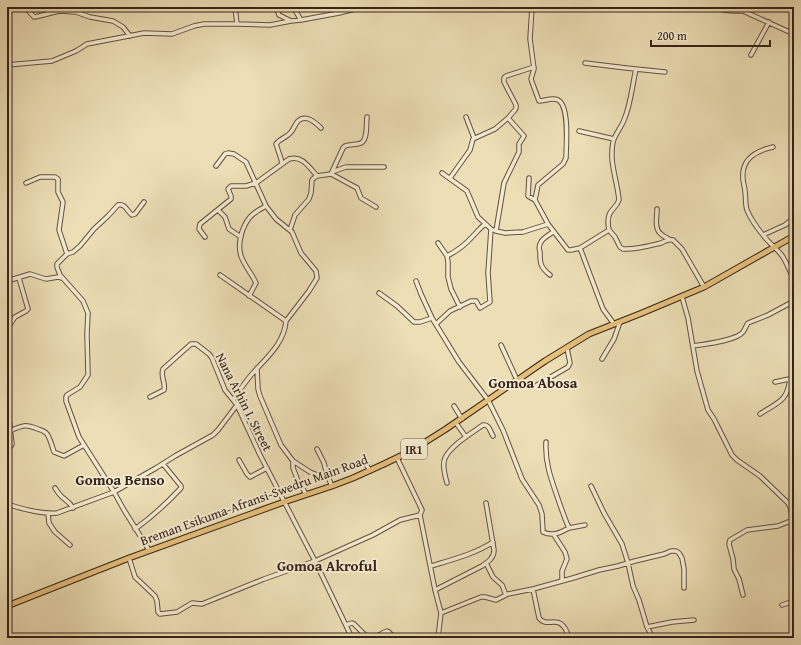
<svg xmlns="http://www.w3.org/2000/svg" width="801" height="645" viewBox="0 0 801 645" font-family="'Gentium Book Plus',serif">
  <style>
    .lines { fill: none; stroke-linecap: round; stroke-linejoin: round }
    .minor-casing { stroke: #645242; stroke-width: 5.5 }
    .primary-casing { stroke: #36231c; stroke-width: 7 }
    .minor { stroke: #f3eacf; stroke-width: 3.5 }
    .primary { stroke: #e6bf7a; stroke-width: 5 }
    .labels { text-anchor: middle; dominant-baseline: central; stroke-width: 4; stroke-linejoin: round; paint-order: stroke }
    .shield { fill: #f3eacf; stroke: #6f5f52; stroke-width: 1 }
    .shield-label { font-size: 12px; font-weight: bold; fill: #36231c }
    .street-label { font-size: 13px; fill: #36231c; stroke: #f3eacf }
    .quarter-label { font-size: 15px; font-weight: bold; fill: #36231c; stroke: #f3eacf }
  </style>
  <rect width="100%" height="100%" fill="#ecdeb5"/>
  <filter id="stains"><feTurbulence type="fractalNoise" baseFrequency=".005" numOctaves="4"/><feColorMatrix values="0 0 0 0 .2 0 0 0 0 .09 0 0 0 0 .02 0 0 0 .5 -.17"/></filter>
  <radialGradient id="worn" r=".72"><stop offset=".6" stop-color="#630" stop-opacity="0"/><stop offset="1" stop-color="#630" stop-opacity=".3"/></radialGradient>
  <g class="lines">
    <g class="minor-casing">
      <path id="minor" d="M25 7 34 17 39 16 59 11 76 12 90 17 113 21 123 27 130 36
        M235 7 237 24
        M276 7 279 15 291 21 301 20 339 13 363 7
        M293 7 301 20
        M532 7 530 39 534 69 531 79 532 82 539 101C545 101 552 97 558 100 570 106 566 146 566 158L563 164 538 185 535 200
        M743 7V11L794 34
        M716 8C726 12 733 11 743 11
        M751 55 769 22
        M585 63 626 68 665 72
        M7 65 52 61 76 51 87 44 144 33 172 34 194 26 204 24H237L270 25 291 21
        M466 117 474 138
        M579 131 614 139
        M773 147C755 151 741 159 743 179 743 183 745 187 745 192 746 198 745 204 747 210 751 220 761 233 768 241 773 246 779 251 783 257 787 264 790 272 794 279
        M282 164 281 159 276 144C280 138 287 138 291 132 294 129 295 124 298 121 306 114 315 122 321 128
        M216 166 225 154 228 153 234 154 246 162 266 206 276 219 292 232 301 253 316 271 317 278 309 291 286 321
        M332 172 346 167H384
        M442 173 467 191 478 217 491 229 496 231 505 233 523 232 548 224
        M331 174 343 148 345 146C350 144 357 145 361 143 368 140 366 123 367 117
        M450 178 470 150 473 139 495 129 508 118 515 110 516 108V105L504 82V78L506 76 534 67
        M529 178 528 196 535 200 548 224 568 250H571L580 248 609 230C608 225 607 218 610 213 613 208 617 206 619 200 617 179 609 163 613 142 614 136 622 126 624 120 631 104 632 86 636 69
        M26 183 40 177H55L58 179V192L63 202 59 230 67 254
        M144 202 135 214 132 215C127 211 125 203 118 205L108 216 94 229 80 246 73 252 67 254 57 264V267L60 275 83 301 88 313 87 334 88 375 80 387 67 395 66 397V401L79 437 114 492 124 510 149 550
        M657 209C657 217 654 229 661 234 663 236 667 238 669 239
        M218 210 225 217 229 229 241 237
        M290 230 295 215 309 199 311 193 312 180 314 178 317 176 331 174 335 176 357 188 361 198 376 207
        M609 230 615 237 620 247 623 249C635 250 649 246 661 243 665 241 668 239 673 240L682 249 704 287
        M496 231 504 183 519 152V144L524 136 508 118
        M763 235 785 225 794 218
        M205 237 199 229 200 224 231 199V196L228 189 231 186H246L256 183 289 159C302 155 309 167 317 176
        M438 243 447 256 448 262V277L451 289 460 307
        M580 248 603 309 614 324
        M447 256C457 251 466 244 473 236 477 232 480 228 485 224
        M220 275 286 321C284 344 266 358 252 374 245 382 239 391 233 400
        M550 275C540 267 540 263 540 252 539 249 539 245 541 242 543 238 549 235 553 232
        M7 281 30 274 46 279 58 277 62 278
        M416 281 421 294 432 318
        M379 293 397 306 414 322H420L432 318 459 362 488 400 503 430 522 479 539 505 542 514 543 532C553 537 561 532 569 528 564 517 560 505 556 493 550 476 545 461 546 442
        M249 296 256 283C252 274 244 265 241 256 237 243 242 227 250 217 254 213 260 209 266 206
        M682 297 688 318 697 371 708 410 714 419 732 455 737 460 760 476 788 503 791 509 792 520
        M436 324 450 311 471 301H476L480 308 490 302 488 273 491 229
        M7 329 15 317 26 311 28 309 19 278
        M501 345 517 380
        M693 346C705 344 736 341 743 332 745 329 746 326 748 323L768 315 794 301
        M602 359 614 339 620 322
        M257 368 258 389 260 396 281 445 293 461V468L298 481 306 494
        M775 382 794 378
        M537 385 568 367 570 363 567 348
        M454 406 462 419
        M7 408 9 419 12 444 11 446 7 447
        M760 414C778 402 787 402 790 379
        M456 423 466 437
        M10 431C23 425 25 424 38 429 41 430 45 431 47 434 50 438 52 446 54 452L64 456 84 445
        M317 449 324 463 327 475 332 486
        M397 458 422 510 420 515 435 590 441 613 438 638
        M239 460 247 474 250 477 267 468
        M293 461 310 472 320 476 327 475 359 463C367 463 366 464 370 471
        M447 483C445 476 442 464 445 458 451 445 472 433 483 425 489 424 490 431 493 436
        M591 486 604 513 622 544 628 563 633 586 639 600 647 627 653 638
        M55 488C57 491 59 494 61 496 66 501 69 501 73 508
        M7 504C22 509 42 514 57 513L114 492 156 468 175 456 213 435 218 430 237 405
        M48 513 49 523 55 532 70 545
        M569 528 585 525
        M135 529C152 517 167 503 181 488V486L163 464
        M554 535 565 552 567 559 562 571V581
        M129 558 135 577 155 596 157 601 158 612 160 614 177 612 192 603 202 604 264 579 315 561 260 455 237 405 225 390 212 358 209 354 196 344H191L163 369C160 376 166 383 164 390L150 397
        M486 563 493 577 502 585 506 595
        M431 566C451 560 475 554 493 542
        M533 589 539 618C548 630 561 610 569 638
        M435 590 482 566C488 562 494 558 494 550L486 503
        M743 595 739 579 734 569 733 559 729 544 730 540 747 530 778 526 793 520
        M782 605 794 601
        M441 613 481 597H485L496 600 508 594 533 589 573 578 599 570 618 566 635 561 664 554 671 551H676L679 553 682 558 684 569V588
        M346 625 352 623 354 624 367 637C374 640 381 633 387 631L389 632 394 638
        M647 627 672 622 694 620
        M352 638 315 561 373 535 400 520 420 515"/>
    </g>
    <g class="primary-casing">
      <path id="primary" d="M7 606 129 558 284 502 332 486 353 478 384 464 411 451 446 429 545 361 589 334 642 313 704 287 794 236"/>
    </g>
    <use href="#minor" class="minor"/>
    <use href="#primary" class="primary"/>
  </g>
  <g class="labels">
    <rect class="shield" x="401" y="439" width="26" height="20" rx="3"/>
    <g class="shield-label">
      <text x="414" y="449">IR1</text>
    </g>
    <g class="street-label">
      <text transform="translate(244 402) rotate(63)">Nana Arhin I. Street</text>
      <text transform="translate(254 500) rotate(-20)">Breman Esikuma-Afransi-Swedru Main Road</text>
    </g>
    <g class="quarter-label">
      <text x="533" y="382">Gomoa Abosa</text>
      <text x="120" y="479">Gomoa Benso</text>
      <text x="327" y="565">Gomoa Akroful</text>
    </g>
  </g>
  <rect width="801" height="645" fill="none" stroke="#ecdeb5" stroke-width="24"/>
  <rect x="8" y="8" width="785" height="629" fill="none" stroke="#36231c" stroke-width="2"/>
  <rect x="12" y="12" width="777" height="621" fill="none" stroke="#36231c"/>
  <path d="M651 40v6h119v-6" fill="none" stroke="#36231c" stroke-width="2"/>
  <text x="657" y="40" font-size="12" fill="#36231c" stroke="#f3eacf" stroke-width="3" paint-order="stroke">200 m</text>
  <rect width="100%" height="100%" filter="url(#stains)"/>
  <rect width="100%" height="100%" fill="url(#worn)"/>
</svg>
